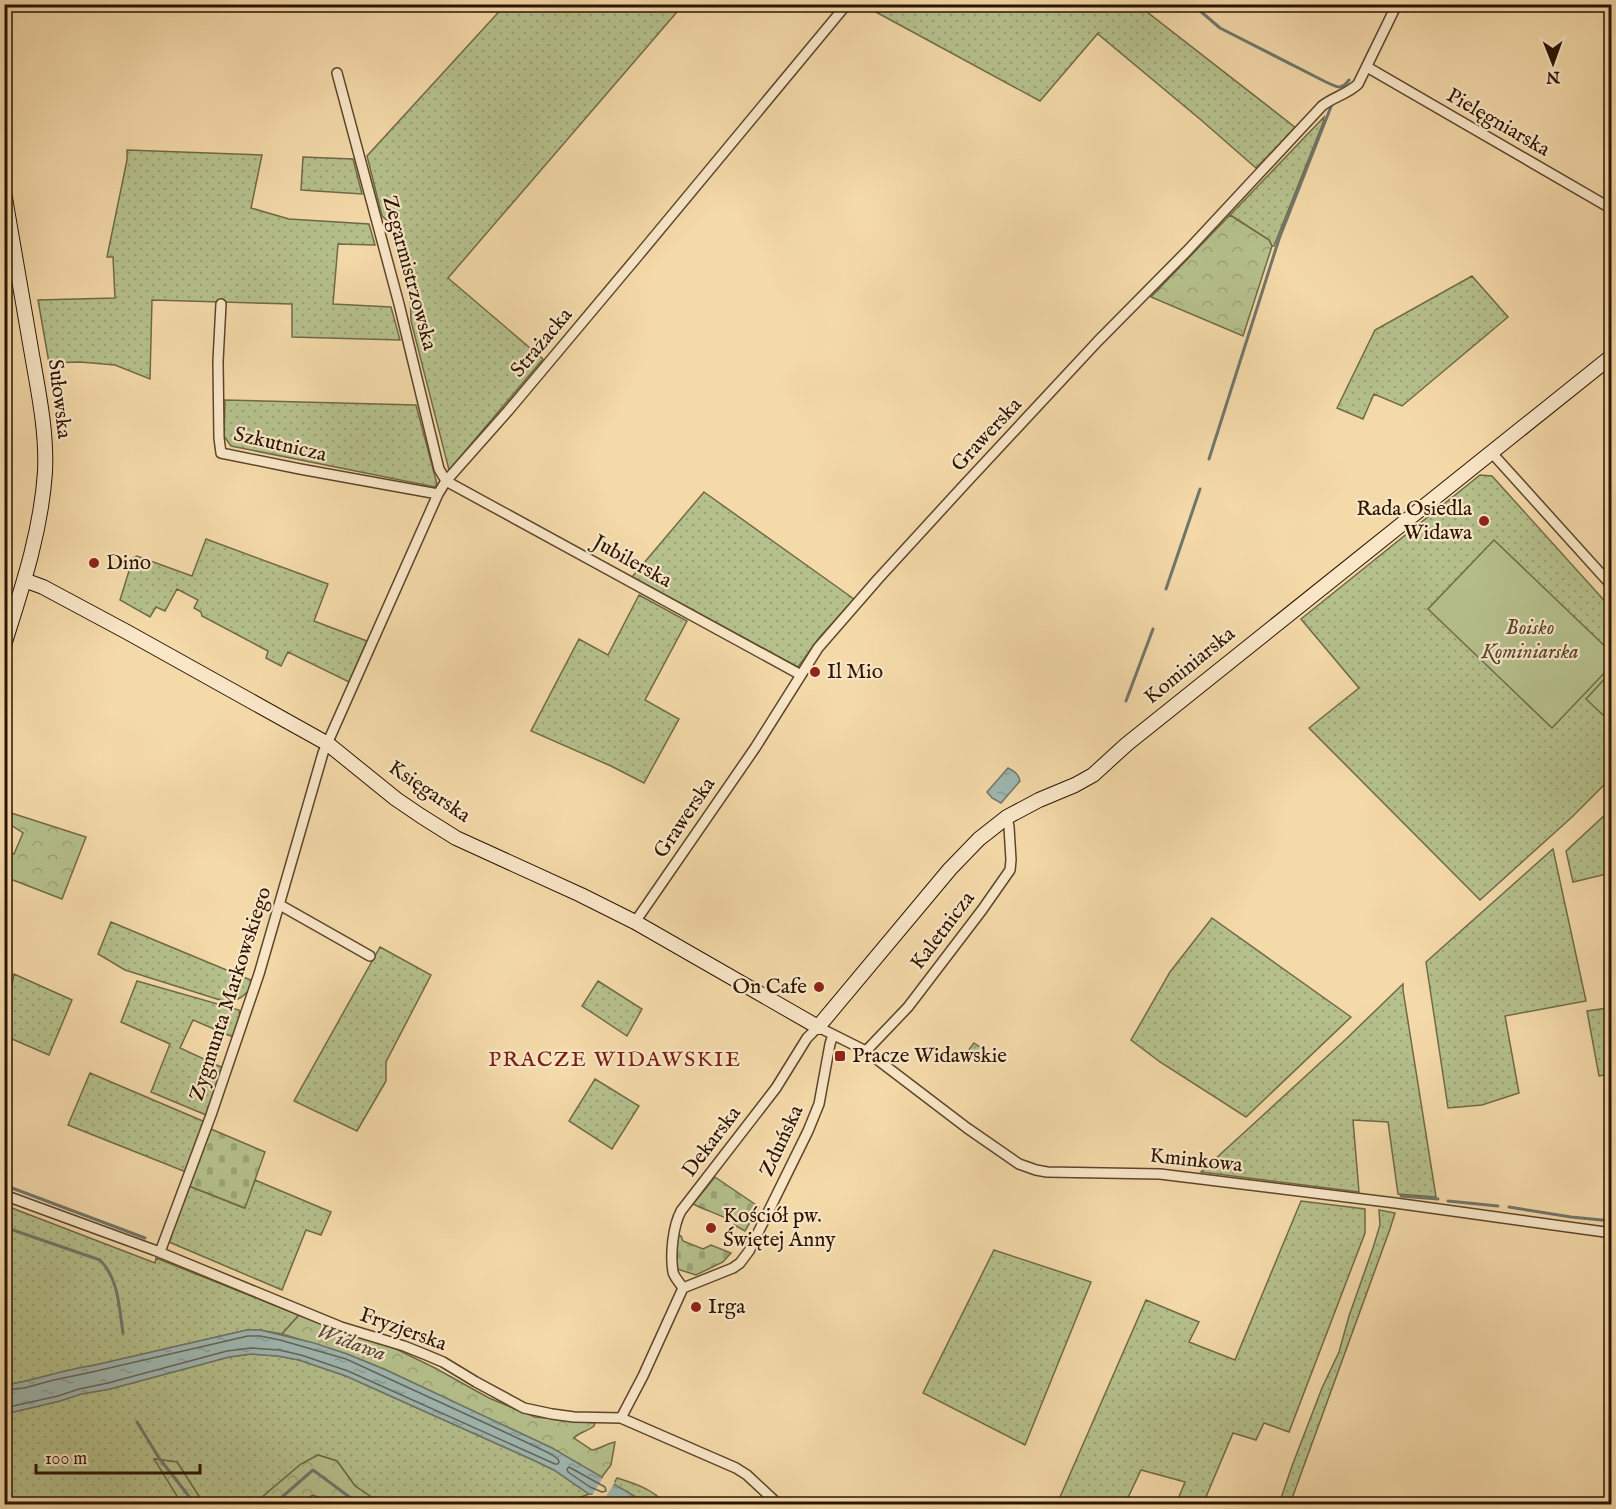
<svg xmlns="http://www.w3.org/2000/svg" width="1616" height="1509" viewBox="0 0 1616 1509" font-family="'IM FELL English',serif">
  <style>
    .green { fill: url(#green-dots); stroke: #706a46; stroke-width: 1.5 }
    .forest { fill: url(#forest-crowns); stroke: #706a46; stroke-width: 1.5 }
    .cemetery { fill: url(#cemetery-stones); stroke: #706a46; stroke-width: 1.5 }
    .pitch { fill: #b5c08c; stroke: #706a46; stroke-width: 1.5 }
    .water { fill: url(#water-ripples); stroke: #71766b; stroke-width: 1.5 }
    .pier { fill: #f4d9a9 }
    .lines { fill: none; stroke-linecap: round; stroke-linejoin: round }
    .shore { stroke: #656659; stroke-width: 1.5 }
    .stream { stroke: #71766b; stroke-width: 3 }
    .street-casing { stroke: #5d452a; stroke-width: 12 }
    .secondary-casing { stroke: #2b1400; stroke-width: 16 }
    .street { stroke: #f8e6c7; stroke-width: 9 }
    .secondary { stroke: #f8e6c7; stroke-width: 14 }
    .poi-dot { fill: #8f2418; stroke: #f8e6c7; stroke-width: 2 }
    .labels { text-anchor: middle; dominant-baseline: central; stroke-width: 4.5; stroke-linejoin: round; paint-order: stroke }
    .street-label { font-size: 21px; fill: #2b1400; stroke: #f8e6c7 }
    .poi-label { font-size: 21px; fill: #2b1400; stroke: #f8e6c7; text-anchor: start }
    .park-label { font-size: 21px; font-style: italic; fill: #54482a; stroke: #f8e6c7 }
    .neighbourhood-label { font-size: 22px; letter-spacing: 1.5px; fill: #7a1f14; stroke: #f8e6c7 }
    .water-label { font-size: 22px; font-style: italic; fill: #544d3e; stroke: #f8e6c7 }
  </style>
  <defs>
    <pattern id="green-dots" width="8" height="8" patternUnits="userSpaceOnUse" patternTransform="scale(1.5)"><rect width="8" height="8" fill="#b5c08c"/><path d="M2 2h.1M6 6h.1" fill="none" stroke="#9ca477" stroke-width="1.8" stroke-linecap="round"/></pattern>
    <pattern id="forest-crowns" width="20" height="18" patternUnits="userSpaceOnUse" patternTransform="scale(1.5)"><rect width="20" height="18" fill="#b5c08c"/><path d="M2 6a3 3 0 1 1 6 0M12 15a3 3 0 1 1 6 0" fill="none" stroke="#9ca477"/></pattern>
    <pattern id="cemetery-stones" width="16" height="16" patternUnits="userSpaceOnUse" patternTransform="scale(1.5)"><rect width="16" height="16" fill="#b5c08c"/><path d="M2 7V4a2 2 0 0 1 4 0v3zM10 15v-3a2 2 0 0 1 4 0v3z" fill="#9ca477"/></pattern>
    <pattern id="water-ripples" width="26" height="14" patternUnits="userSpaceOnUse" patternTransform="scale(1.5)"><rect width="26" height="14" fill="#9fb8b2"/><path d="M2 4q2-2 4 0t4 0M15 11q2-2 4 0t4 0" fill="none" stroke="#899d97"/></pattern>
  </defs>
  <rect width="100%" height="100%" fill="#f4d9a9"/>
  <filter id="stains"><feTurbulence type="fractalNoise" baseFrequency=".00333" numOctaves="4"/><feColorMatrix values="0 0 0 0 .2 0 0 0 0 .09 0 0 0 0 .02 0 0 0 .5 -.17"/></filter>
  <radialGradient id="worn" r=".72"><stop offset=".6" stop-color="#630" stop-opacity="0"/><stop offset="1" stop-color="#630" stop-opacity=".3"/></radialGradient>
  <path class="green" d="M506 4 683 5 448 278 543 359 449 470 411 321 410 289 391 224 382 216 367 156Z
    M863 5H1138L1296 128 1256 168 1201 120 1098 34 1099 32 1040 101Z
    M1324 117 1323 123 1274 246H1272L1269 240 1230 215Z
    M127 150 262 155 251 208 289 219 369 224 375 245 338 244 333 304 391 307 400 340 292 337V304L152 300 150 379 115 365 80 362 49 363 38 300 115 298 113 257H107L127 160Z
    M303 157 353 159 362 194 301 190Z
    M1472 276 1508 317 1402 406 1374 394 1363 419 1337 408 1375 330Z
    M225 400 416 405 437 484 435 487 231 446 224 436Z
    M1480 475 1492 476 1611 608V778L1572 817 1480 900 1309 728 1359 688 1301 619Z
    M704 492 854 599 819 638 798 667 632 577Z
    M206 539 328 584 314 621 367 641 349 682 288 652 281 666 266 658 268 651 202 616 201 612 194 608 198 600 177 589 165 611 156 607 150 617 120 600 133 558 137 556 192 576Z
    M639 595 687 621 645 700 679 719 644 783 611 766 531 731 579 639 608 655Z
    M1607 813 1611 836V873L1573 882 1566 851Z
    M1553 849 1586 1001 1505 1016 1519 1093 1482 1105 1448 1108 1426 962Z
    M1212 918 1351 1017 1246 1117 1160 1062 1131 1040 1170 972Z
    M111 922 253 981C251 991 241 1000 230 1001 227 1002 223 1000 220 1000L125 970 98 954Z
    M380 947 431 975 386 1062V1081L357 1131 294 1101Z
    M14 974 72 1000 49 1055 5 1036V1019Z
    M137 981 239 1010 240 1019 233 1037 193 1020 180 1048 223 1068 206 1115 151 1092 170 1044 121 1022Z
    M598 981 642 1009 627 1036 582 1006Z
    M1403 984V990L1436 1197 1398 1194 1388 1122 1353 1120 1359 1192 1201 1172 1345 1040Z
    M1607 1008 1611 1030V1074L1599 1076 1587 1011Z
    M974 1043 990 1054 985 1062 969 1057 968 1051Z
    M90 1073 205 1122 186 1172 68 1125Z
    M595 1079 639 1106 612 1149 569 1121Z
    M255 1180 331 1212 321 1235 306 1230 282 1290 169 1242 189 1186 244 1208Z
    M1301 1201 1365 1209V1233L1289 1432 1264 1423 1256 1440 1233 1433 1203 1504H1176L1185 1482 1141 1470 1125 1504H1057L1146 1300 1199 1322 1189 1342 1235 1360Z
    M4 1205 155 1263 156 1258 299 1315 282 1334 260 1330H247L91 1366C61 1370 34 1381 5 1385Z
    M1379 1210 1395 1213 1390 1229 1290 1504H1279L1292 1466 1322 1388 1339 1352 1349 1316 1373 1248 1380 1225Z
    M994 1250 1091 1282 1025 1445 923 1393Z
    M251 1354 278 1356 299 1360 346 1376 531 1459 554 1470 589 1494 576 1499 581 1504H382L355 1486 337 1461 318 1455 301 1464 254 1504H204L177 1462 155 1459 182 1504H16L5 1482 4 1414 60 1401 81 1394 110 1389 229 1357Z
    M617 1478C636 1484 652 1489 666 1504H648L613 1485Z"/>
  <path class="forest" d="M1230 215 1269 240 1272 246 1243 336 1151 297Z
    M5 811 86 837 62 899 5 877V852L14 854 23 833 5 821Z
    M299 1315 390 1346 435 1368 489 1398 535 1417 595 1423 594 1426C588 1431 578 1433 574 1438L592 1450C601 1449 607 1443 615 1442L611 1465 601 1478 552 1448 386 1370 347 1354 282 1334Z
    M318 1455 337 1461 355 1486 382 1504H335L313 1495 296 1504H254L301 1464Z
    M154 1459 177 1462 204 1504H182Z"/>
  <path class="cemetery" d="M211 1129 265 1152 245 1208 189 1186Z
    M715 1177 759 1207 745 1231 734 1225 735 1223C722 1215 707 1211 693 1204Z
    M677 1235 681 1236 683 1241 703 1249 711 1245 731 1253 723 1262 696 1275 677 1269Z"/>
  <path class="pitch" d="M1494 540 1611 652V666L1552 728 1428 609Z
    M1611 672V705L1603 715 1586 699Z"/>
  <path class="water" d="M1008 768C1014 771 1019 774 1020 781L1001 803 992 798 987 792Z
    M247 1330H260L314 1343 347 1354 386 1370 552 1448 648 1504H606C603 1499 597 1494 589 1494L554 1470 531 1459 346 1376 299 1360 278 1356 251 1354 229 1357 110 1389 81 1394 60 1401 5 1414V1385C34 1381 61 1370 91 1366Z"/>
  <path class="pier" d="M604 1476 615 1482 602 1503 591 1497Z"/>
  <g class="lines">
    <path class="shore" d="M4 1390 24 1388 54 1380 92 1372 248 1336H260L280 1340 346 1359 496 1428 549 1453 558 1459 559 1462 558 1464H555L348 1371 301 1355 279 1350 251 1348 227 1351 108 1383 79 1389 58 1396 4 1408
      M569 1467 605 1487 606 1491 602 1492 590 1487 568 1472 567 1469Z"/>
    <path class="stream" d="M1192 4 1220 28 1326 82C1337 87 1341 91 1349 80
      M1209 459 1279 239 1332 104
      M1166 589 1200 489
      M1126 701 1153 629
      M12 1188 145 1238
      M1401 1196 1438 1199
      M1448 1201 1498 1206
      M1509 1207 1571 1217 1612 1221
      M4 1227 100 1260C119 1279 119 1308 123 1333
      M137 1422 159 1458 195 1504
      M274 1504 313 1470 359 1504"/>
    <g class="street-casing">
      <path id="street" d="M1367 67 1612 209
        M337 73 399 304 439 469 446 481 801 675
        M221 304 218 361 219 438 221 453 300 469 438 494
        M1491 452 1612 586
        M280 905 370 956
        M635 922 755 748 818 648 878 579 965 484 1098 341 1187 251 1322 106C1333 97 1348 94 1358 84L1397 4
        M866 1051 908 1007 982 910 1010 870 1011 860 1009 827 1007 817
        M4 1195 154 1250 341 1327 404 1346 424 1354 443 1362 476 1382 524 1408 552 1414 574 1417 621 1418 736 1468 747 1475 778 1504
        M160 1252 211 1115 259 974 323 753 438 494 446 481 508 411 638 256 847 4
        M683 1288C680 1283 674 1277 673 1272 670 1254 673 1226 681 1211L776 1088 807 1038 818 1027 866 1051 967 1128 1019 1164 1036 1170 1047 1172 1160 1174 1395 1203 1612 1233
        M621 1418 643 1376 683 1288 733 1268 740 1263 749 1251 808 1131 819 1104 830 1044 833 1035"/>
    </g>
    <g class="secondary-casing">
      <path id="secondary" d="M4 192C13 244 22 297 31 349 38 390 47 431 45 472 41 532 22 588 4 645
        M24 580 43 587 127 632 328 744 396 799 421 816 456 838 581 895 635 922 818 1027 950 869 979 839 1007 817 1039 800 1075 785 1093 775 1127 744 1612 356"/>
    </g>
    <use href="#street" class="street"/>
    <use href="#secondary" class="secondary"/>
  </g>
  <g class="poi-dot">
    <circle cx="1484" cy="521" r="6"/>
    <circle cx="94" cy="563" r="6"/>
    <circle cx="815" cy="672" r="6"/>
    <circle cx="819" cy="987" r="6"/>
    <rect x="834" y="1050" width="12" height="12" rx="3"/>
    <circle cx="711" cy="1228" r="6"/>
    <circle cx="696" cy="1307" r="6"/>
  </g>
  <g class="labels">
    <g class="street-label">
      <text transform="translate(1498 123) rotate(30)">Pielęgniarska</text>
      <text transform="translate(409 273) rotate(75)">Zegarmistrzowska</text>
      <text transform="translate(542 343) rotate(-50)">Strażacka</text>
      <text transform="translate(59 399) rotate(83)">Sułowska</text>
      <text transform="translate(987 435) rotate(-47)">Grawerska</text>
      <text transform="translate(280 445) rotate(13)">Szkutnicza</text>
      <text transform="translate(632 562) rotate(29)">Jubilerska</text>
      <text transform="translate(1190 666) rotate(-39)">Kominiarska</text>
      <text transform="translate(429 792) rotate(34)">Księgarska</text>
      <text transform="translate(685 818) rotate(-56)">Grawerska</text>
      <text transform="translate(943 931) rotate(-53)">Kaletnicza</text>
      <text transform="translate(231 994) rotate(-72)">Zygmunta Markowskiego</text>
      <text transform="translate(782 1141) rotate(-65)">Zduńska</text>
      <text transform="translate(712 1142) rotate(-53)">Dekarska</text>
      <text transform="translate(1196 1161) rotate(6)">Kminkowa</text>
      <text transform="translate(403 1330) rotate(20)">Fryzjerska</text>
    </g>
    <g class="poi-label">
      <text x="1472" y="509" text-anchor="end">Rada Osiedla<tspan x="1472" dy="24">Widawa</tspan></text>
      <text x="106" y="563">Dino</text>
      <text x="827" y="672">Il Mio</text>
      <text x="807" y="987" text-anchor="end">On Cafe</text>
      <text x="852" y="1056">Pracze Widawskie</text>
      <text x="723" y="1216">Kościół pw.<tspan x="723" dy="24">Świętej Anny</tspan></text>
      <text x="708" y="1307">Irga</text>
    </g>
    <g class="park-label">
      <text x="1530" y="628">Boisko<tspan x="1530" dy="24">Kominiarska</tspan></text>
    </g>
    <g class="neighbourhood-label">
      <text x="615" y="1060">PRACZE WIDAWSKIE</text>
    </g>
    <g class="water-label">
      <text transform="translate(351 1343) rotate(20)">Widawa</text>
    </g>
  </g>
  <rect width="1616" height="1509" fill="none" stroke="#f4d9a9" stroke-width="24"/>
  <rect x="6" y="6" width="1604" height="1497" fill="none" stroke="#2b1400" stroke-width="3"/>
  <rect x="12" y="12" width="1592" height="1485" fill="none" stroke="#2b1400" stroke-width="1.5"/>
  <g transform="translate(1553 63) rotate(179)" stroke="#f8e6c7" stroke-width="4.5" paint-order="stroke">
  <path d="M0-4.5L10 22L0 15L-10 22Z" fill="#2b1400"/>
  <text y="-9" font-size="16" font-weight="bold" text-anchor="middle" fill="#2b1400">N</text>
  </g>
  <path d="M36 1464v9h164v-9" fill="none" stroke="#2b1400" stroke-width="3"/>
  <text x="45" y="1464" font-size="18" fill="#2b1400" stroke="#f8e6c7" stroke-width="4.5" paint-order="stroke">100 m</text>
  <rect width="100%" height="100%" filter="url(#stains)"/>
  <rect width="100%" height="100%" fill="url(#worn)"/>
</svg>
